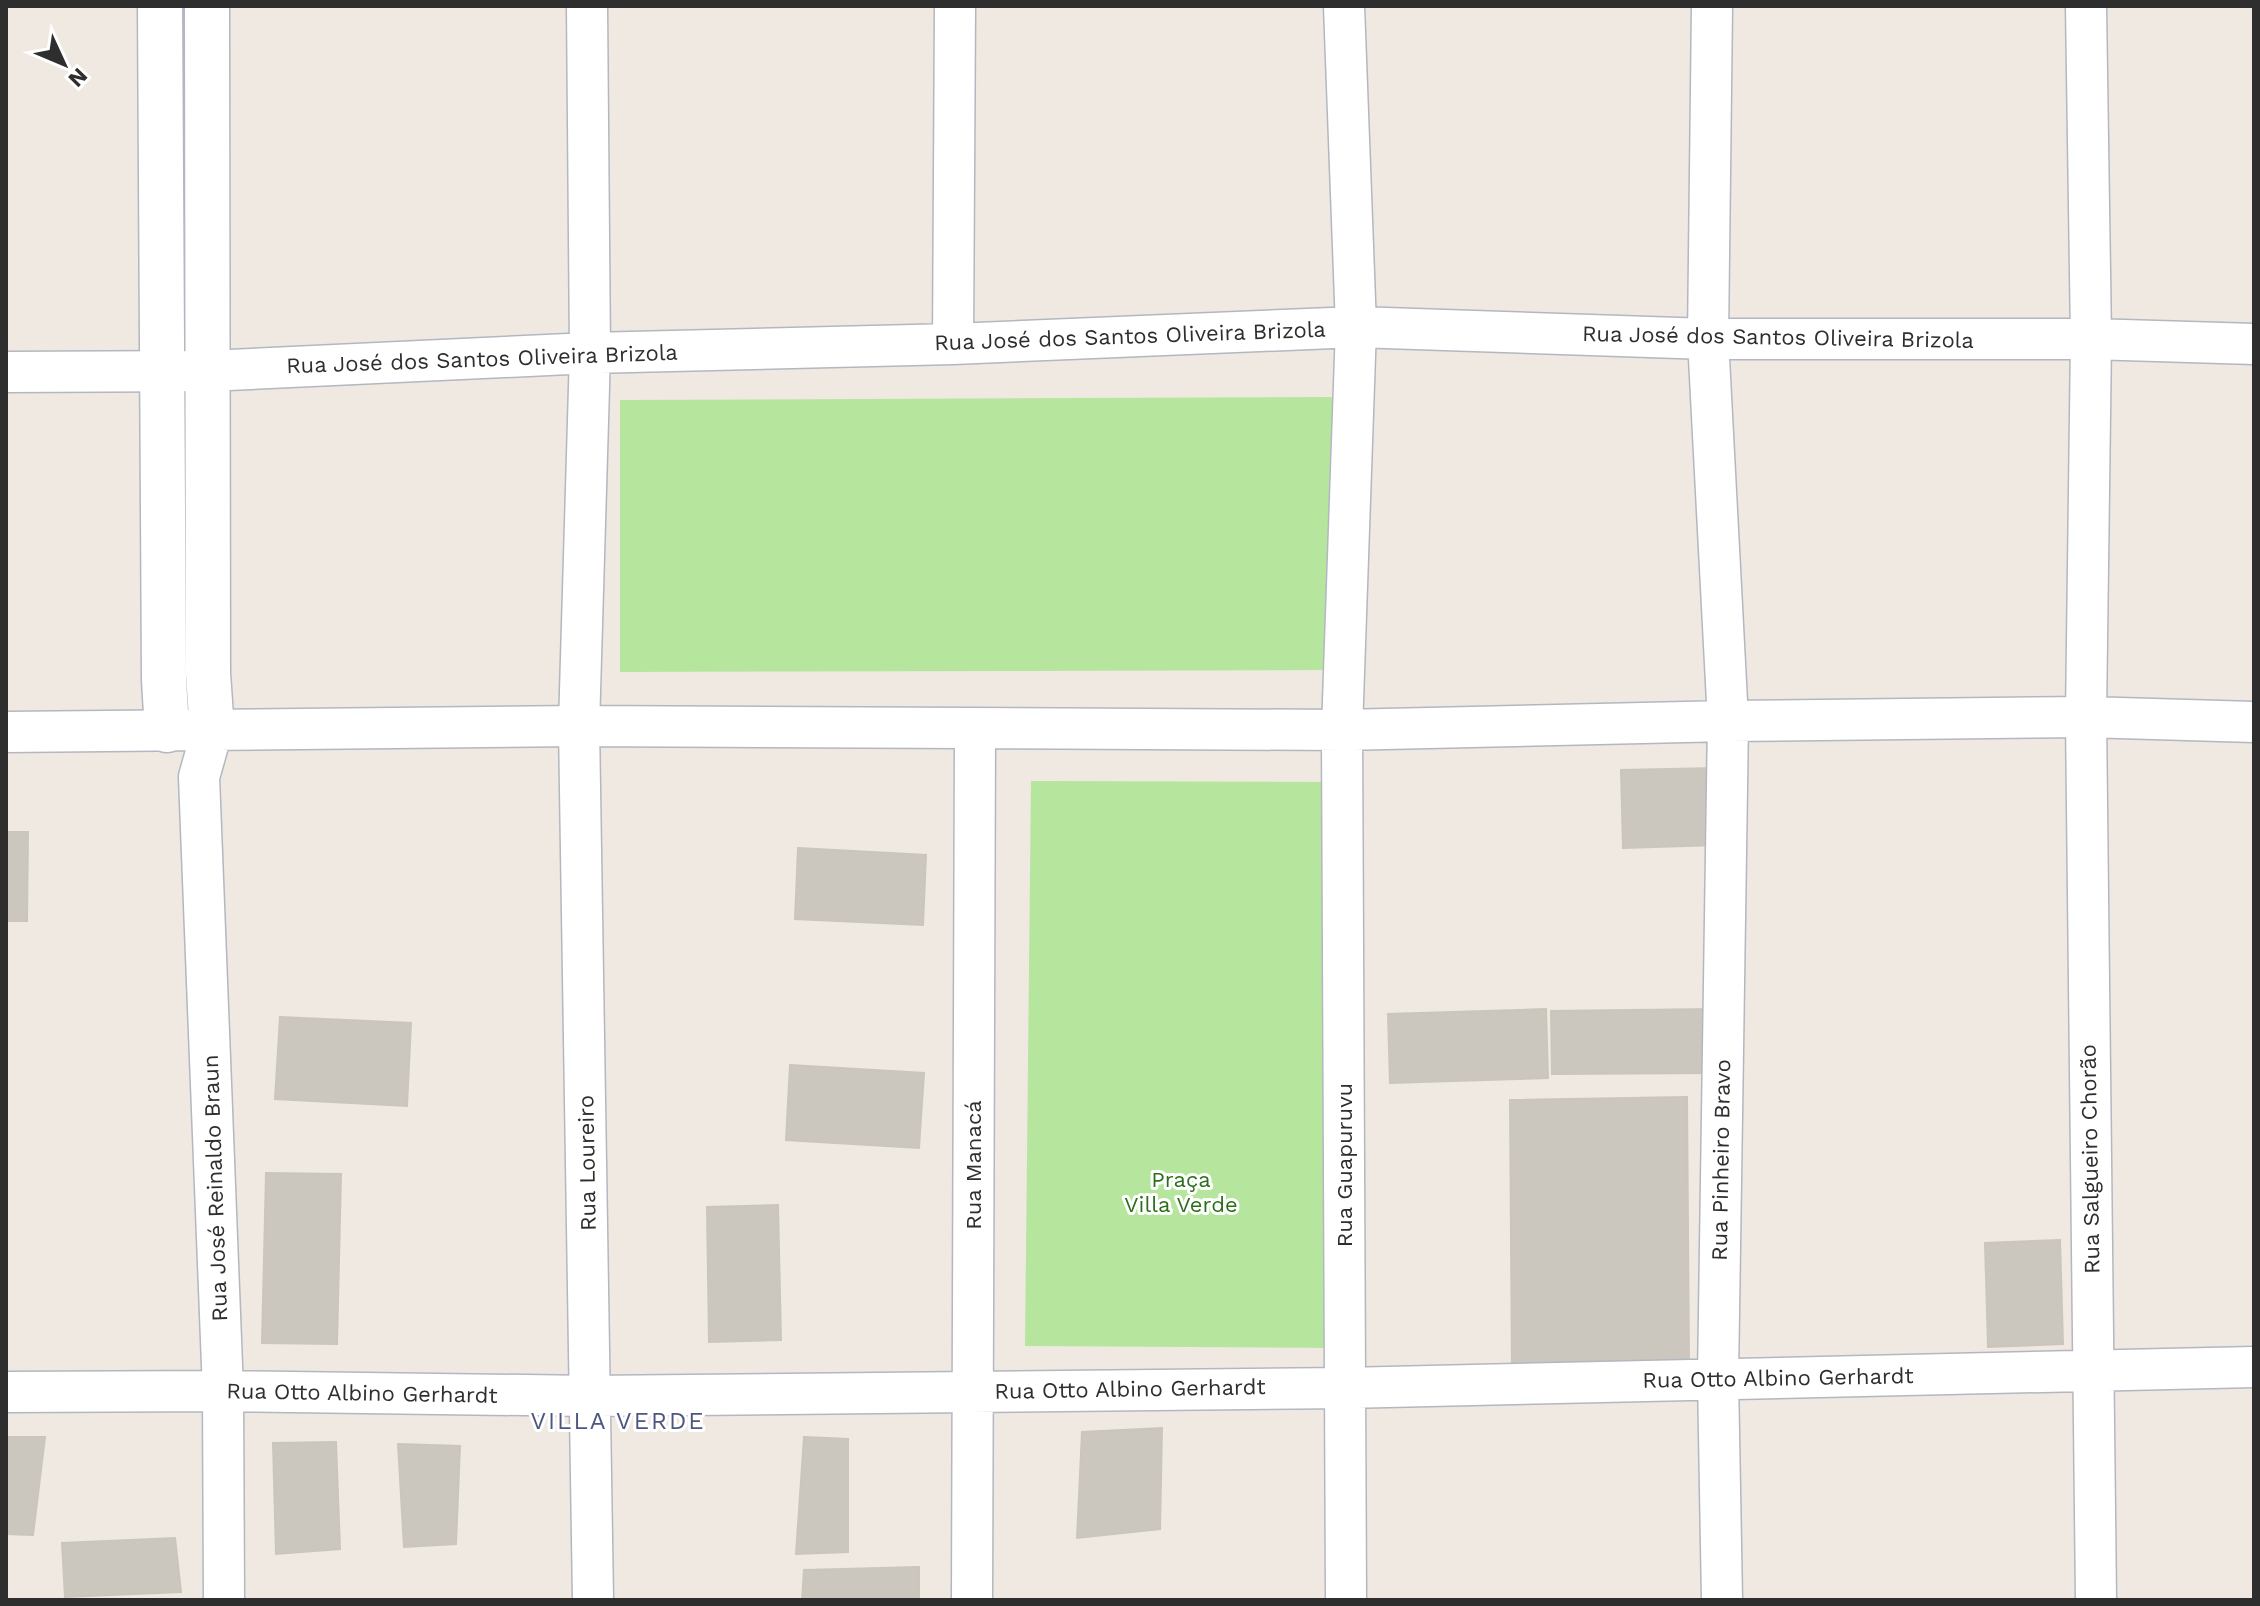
<svg xmlns="http://www.w3.org/2000/svg" width="2260" height="1606" viewBox="0 0 2260 1606" font-family="'Work Sans',sans-serif">
  <style>
    .grass { fill: #b6e59e }
    .building { fill: #cbc7bf; stroke: #cbc5ba; stroke-width: 2 }
    .lines { fill: none; stroke-linecap: round; stroke-linejoin: round }
    .minor-casing { stroke: #b4b7c1; stroke-width: 43 }
    .tertiary-casing { stroke: #b4b7c1; stroke-width: 47 }
    .minor { stroke: #fff; stroke-width: 40 }
    .tertiary { stroke: #fff; stroke-width: 44 }
    .labels { text-anchor: middle; dominant-baseline: central; stroke-width: 6; stroke-linejoin: round; paint-order: stroke }
    .street-label { font-size: 22px; fill: #2e2e2e; stroke: #fff }
    .park-label { font-size: 22px; fill: #2c6e1b; stroke: #fff }
    .neighbourhood-label { font-size: 24px; letter-spacing: 2px; fill: #4d5680; stroke: #fff }
  </style>
  <rect width="100%" height="100%" fill="#efe9e1"/>
  <path class="grass" d="M1336 397V670L620 672V400Z
    M1031 781 1332 782 1338 1348 1025 1346Z"/>
  <path class="building" d="M1716 768 1717 845 1623 848 1621 770Z
    M6 832H28L27 921H6Z
    M798 848 926 855 923 925 795 919Z
    M1546 1009 1548 1078 1390 1083 1388 1014Z
    M1713 1009 1714 1073 1552 1074 1551 1011Z
    M280 1017 411 1023 407 1106 275 1099Z
    M790 1065 924 1073 919 1148 786 1140Z
    M1687 1097 1689 1369 1512 1371 1510 1100Z
    M266 1173 341 1174 337 1344 262 1343Z
    M778 1205 781 1340 709 1342 707 1207Z
    M2060 1240 2063 1344 1988 1347 1985 1243Z
    M1162 1428 1160 1529 1077 1538 1082 1432Z
    M6 1437H45L33 1535 6 1534Z
    M804 1437 848 1439V1552L796 1554Z
    M336 1442 340 1549 276 1554 273 1443Z
    M398 1444 460 1446 456 1544 404 1547Z
    M175 1538 181 1592 65 1597 62 1543Z
    M919 1567V1600H802L804 1570Z"/>
  <g class="lines">
    <g class="minor-casing">
      <path id="minor" d="M587 6 590 353 579 726 593 1600
        M1344 6 1356 327 1342 730 1346 1600
        M1712 6 1708 339 1728 721 1718 1378 1722 1600
        M2086 6 2091 339 2086 717 2096 1600
        M953 344 955 6
        M6 372 208 371 590 353 953 344 1356 327 1708 339H2091L2254 344
        M212 731 199 777 223 1391 224 1600
        M6 732 579 726 1342 730 1728 721 2086 717 2254 722
        M6 1392 223 1391 591 1396 1345 1388 2254 1367
        M972 1600 975 730"/>
    </g>
    <g class="tertiary-casing">
      <path id="tertiary" d="M160 6 164 680 167 730
        M207 6 208 673 212 731"/>
    </g>
    <use href="#minor" class="minor"/>
    <use href="#tertiary" class="tertiary"/>
  </g>
  <g class="labels">
    <g class="street-label">
      <text transform="translate(1130 336) rotate(-2)">Rua José dos Santos Oliveira Brizola</text>
      <text transform="translate(1778 337) rotate(1)">Rua José dos Santos Oliveira Brizola</text>
      <text transform="translate(482 359) rotate(-2)">Rua José dos Santos Oliveira Brizola</text>
      <text transform="translate(2090 1159) rotate(-91)">Rua Salgueiro Chorão</text>
      <text transform="translate(1721 1160) rotate(-89)">Rua Pinheiro Bravo</text>
      <text transform="translate(587 1163) rotate(-91)">Rua Loureiro</text>
      <text transform="translate(973 1165) rotate(-90)">Rua Manacá</text>
      <text transform="translate(1344 1165) rotate(-90)">Rua Guapuruvu</text>
      <text transform="translate(215 1188) rotate(-92)">Rua José Reinaldo Braun</text>
      <text transform="translate(1778 1378) rotate(-1)">Rua Otto Albino Gerhardt</text>
      <text transform="translate(1130 1389) rotate(-1)">Rua Otto Albino Gerhardt</text>
      <text transform="translate(362 1393) rotate(1)">Rua Otto Albino Gerhardt</text>
    </g>
    <g class="park-label">
      <text x="1181" y="1179">Praça<tspan x="1181" dy="25">Villa Verde</tspan></text>
    </g>
    <g class="neighbourhood-label">
      <text x="618" y="1421">VILLA VERDE</text>
    </g>
  </g>
  <rect width="2260" height="1606" fill="none" stroke="#2e2e2e" stroke-width="16"/>
  <g transform="translate(64 64) rotate(134)" stroke="#ffffff" stroke-width="6" paint-order="stroke">
  <path d="M0-6L14 30L0 20L-14 30Z" fill="#2e2e2e"/>
  <text y="-12" font-size="22" font-weight="bold" text-anchor="middle" fill="#2e2e2e">N</text>
  </g>
</svg>
